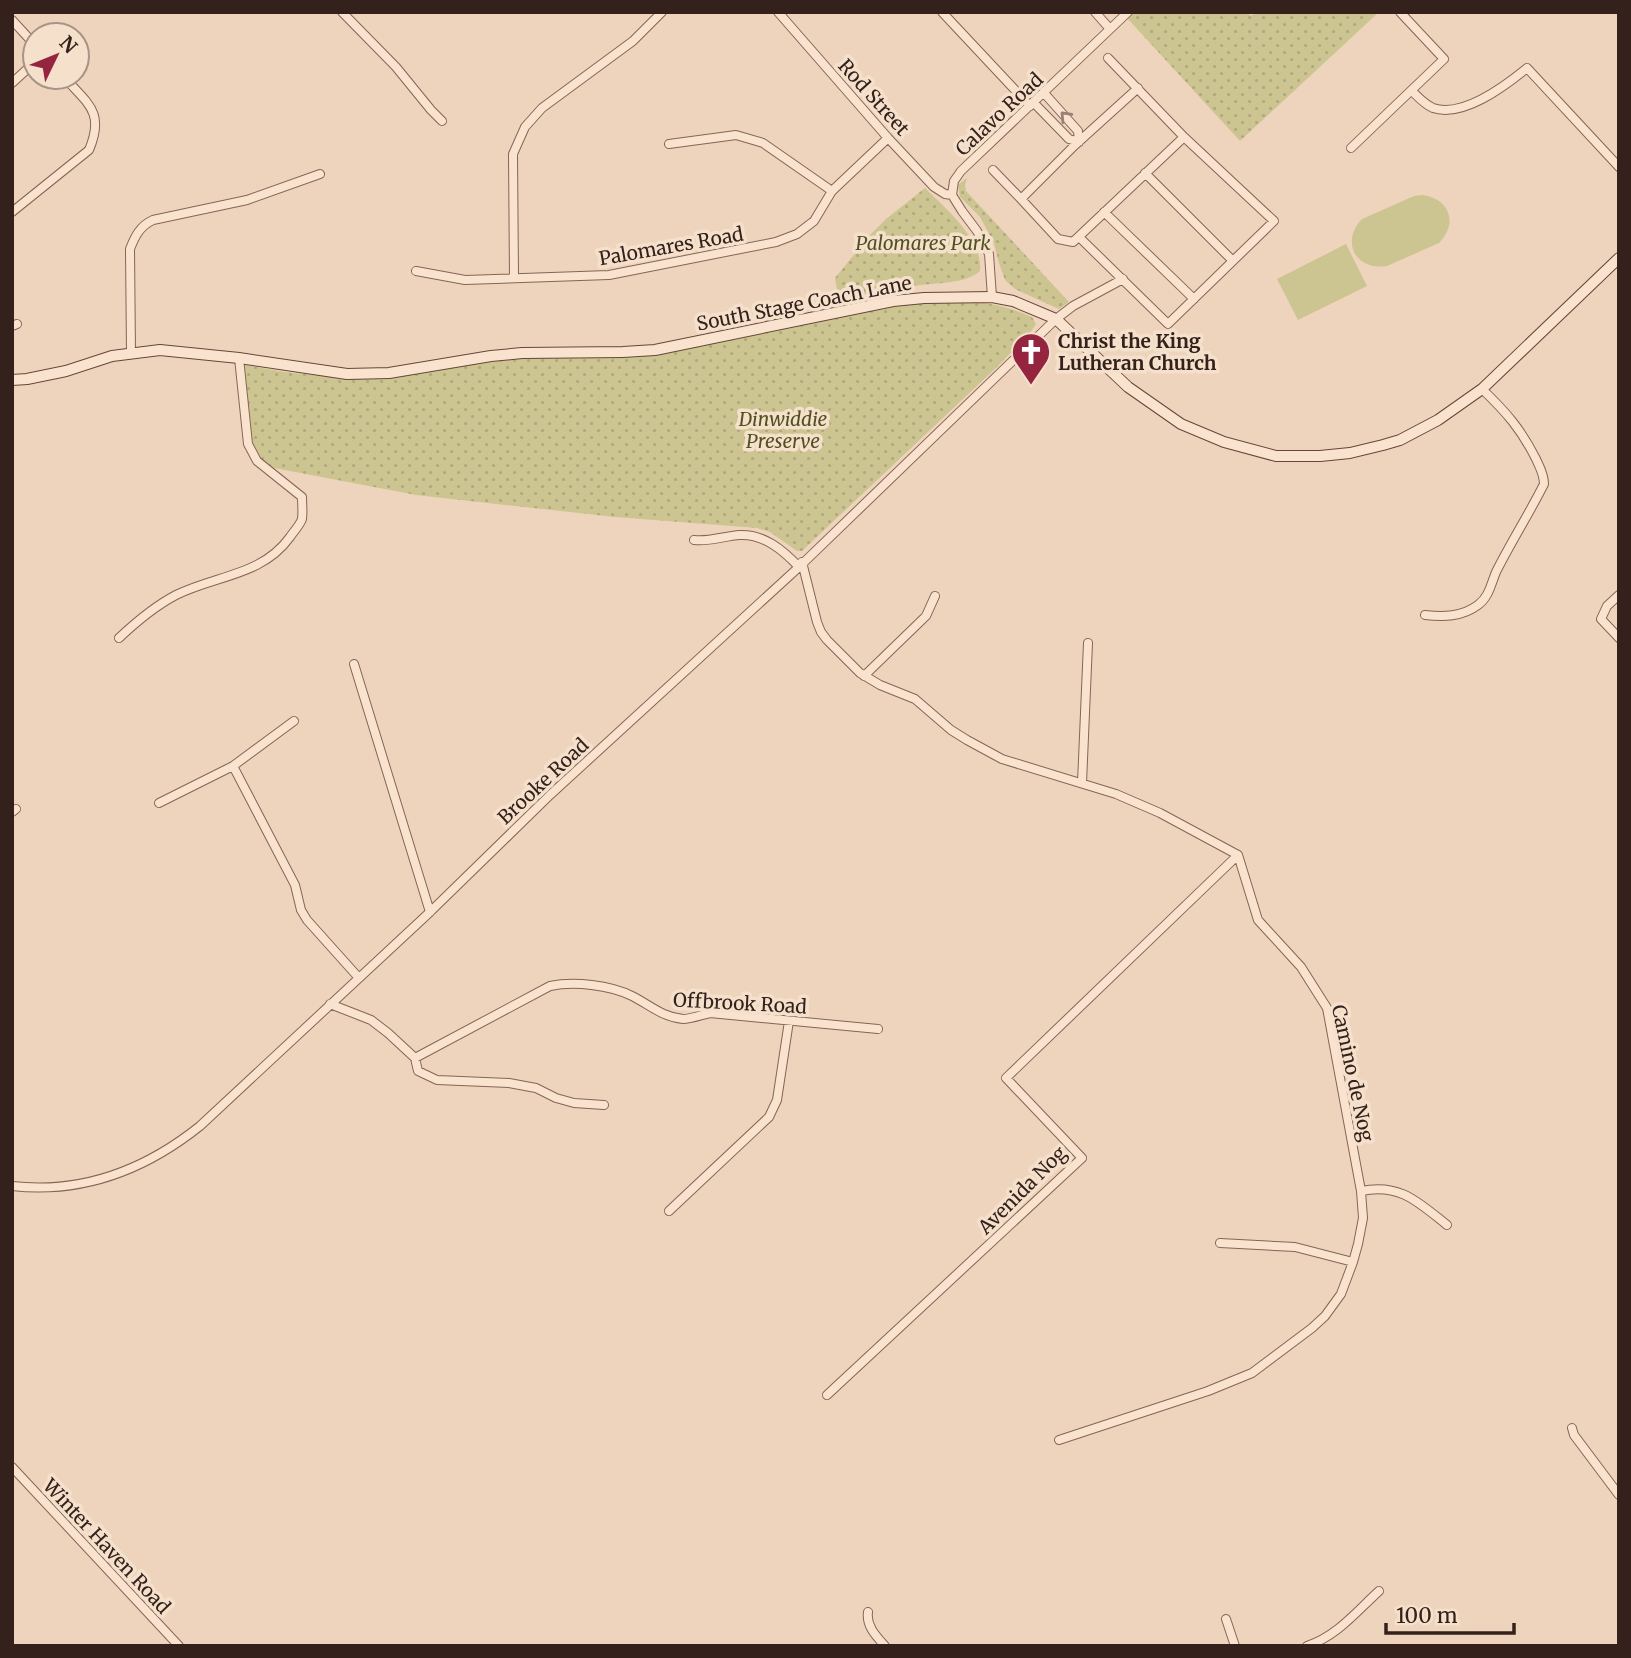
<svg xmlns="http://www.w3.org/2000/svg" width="1631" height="1658" viewBox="0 0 1631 1658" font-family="Merriweather,serif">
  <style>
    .green { fill: url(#green-dots) }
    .pitch { fill: #ccc591 }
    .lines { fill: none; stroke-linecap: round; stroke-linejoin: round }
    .street-casing { stroke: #866456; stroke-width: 10 }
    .secondary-casing { stroke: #674639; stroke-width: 12 }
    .street { stroke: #f9e3cf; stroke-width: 8 }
    .secondary { stroke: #f9e3cf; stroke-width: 10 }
    .oneway { stroke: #978275 }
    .labels { text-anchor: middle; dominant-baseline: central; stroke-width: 7; stroke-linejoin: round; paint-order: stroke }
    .street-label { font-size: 19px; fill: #35211b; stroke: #f5e0cc }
    .park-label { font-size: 19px; font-style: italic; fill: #505121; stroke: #f5e0cc }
    .poi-label { font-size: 19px; font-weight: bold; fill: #35211b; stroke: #f5e0cc; text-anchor: start }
  </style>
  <defs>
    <pattern id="green-dots" width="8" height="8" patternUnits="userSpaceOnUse" patternTransform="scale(1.75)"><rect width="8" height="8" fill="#ccc591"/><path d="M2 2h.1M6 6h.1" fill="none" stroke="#b0a97c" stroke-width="1.8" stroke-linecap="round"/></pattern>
  </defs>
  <rect width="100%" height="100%" fill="#eed4bc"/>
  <path class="green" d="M1133 12H1247L1251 16 1256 12H1379L1240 141 1127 18Z
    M967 178 965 185 966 191 1069 302 1059 309 1015 289 1005 280 999 263 994 243 980 217 960 197 958 185Z
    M925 188C945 208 983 239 980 271 964 285 936 282 915 286 890 290 864 294 839 301L835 278 870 235 886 219Z
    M932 299C967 300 999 302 1032 317L1036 324 1032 330 999 365 802 551H797L770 532 757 528 615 517 416 495 269 467 254 450 243 432 242 399 245 365 284 372 343 378 524 358 663 351 880 307Z"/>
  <path class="pitch" d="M1422 195C1449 198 1459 223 1439 243L1387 266C1356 271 1340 242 1362 219L1414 196Z
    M1346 244 1367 286 1298 320 1277 279Z"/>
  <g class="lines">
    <g class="street-casing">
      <path id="street" d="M342 12 396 67 431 110 442 121
        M778 12 888 138 934 187 945 194 952 195
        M942 12 1030 106
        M1095 12 1110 29
        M12 20 35 45
        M1108 58 1184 137 1073 242 1058 239 1021 199 1074 146 1138 88
        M12 83 35 62
        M1412 91C1418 97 1424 104 1433 108 1463 118 1505 86 1527 68L1619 167
        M1033 102 1069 139 1079 142 1078 131 1044 93
        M669 144 736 135 763 143 832 191
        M1351 148 1444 59 1400 12
        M993 170 1021 199
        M1145 173 1233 261
        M12 212 89 150C105 112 88 104 64 77
        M1104 212 1194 299
        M1079 237 1168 324 1274 221 1184 137
        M416 271 465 280 609 275 776 242 797 234 814 221 832 191 888 138
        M514 278 513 154 525 127 542 108 633 41 662 12
        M992 297 989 254 977 231 962 211 952 195 954 181 961 171 1128 12
        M12 326 17 324
        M131 352 130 249C135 236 140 226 153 220L247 200 320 174
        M694 540C709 542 724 536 740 535 764 534 783 550 799 567
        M802 562 817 622 821 632 827 640 860 673 880 685 915 699 951 730 967 740 1002 759 1116 794 1160 813 1238 855 1258 920 1301 967 1327 1008 1361 1191 1363 1218 1358 1244 1353 1262 1341 1294 1325 1316 1312 1328 1252 1373 1208 1391 1059 1440
        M1619 595 1607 606 1601 619 1619 638
        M1425 615C1443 617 1462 617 1478 605 1489 597 1491 584 1496 572 1511 542 1529 514 1544 484 1544 474 1540 468 1536 459 1521 429 1506 412 1482 389
        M119 638C136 622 155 606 176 595 216 575 262 576 290 537 294 531 300 525 302 519 303 512 302 504 302 497L257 461 248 444 239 358
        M354 664 430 912
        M864 676 926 616 935 596
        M233 766 295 885 301 910 307 920 359 978
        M1082 783 1088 643
        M159 803 233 766 294 721
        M12 812 16 809
        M330 1004 371 1020 388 1033 415 1058 418 1071 437 1080 509 1083 536 1088 556 1098 574 1103 604 1105
        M415 1058 550 986C574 981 610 985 632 996 650 1005 662 1017 683 1019 691 1019 701 1015 710 1013L878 1029
        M12 1186C83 1194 145 1170 200 1126L430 912 550 795 799 567 1056 319 1073 306 1123 279
        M1361 1191C1400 1183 1418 1202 1447 1225
        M669 1211 769 1117 777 1100 789 1021
        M1220 1243 1295 1247 1353 1262
        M827 1395 1082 1158 1006 1078 1238 855
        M1572 1428 1574 1435 1619 1495
        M12 1467 179 1646
        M868 1612C866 1626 876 1636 885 1646
        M1226 1619 1235 1646
        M1307 1646C1337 1636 1356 1612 1379 1591"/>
    </g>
    <g class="secondary-casing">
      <path id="secondary" d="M12 380 27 379 66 371 112 356 160 350 239 358 347 374 389 373 491 356 522 353 623 352 655 350 893 301 924 298 992 297 1013 301 1056 319 1128 387 1181 424 1224 442 1276 456H1320L1350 453 1383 445 1400 440 1438 420 1482 389 1619 258"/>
    </g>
    <use href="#street" class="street"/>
    <use href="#secondary" class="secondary"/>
  </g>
  <defs><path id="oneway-chevron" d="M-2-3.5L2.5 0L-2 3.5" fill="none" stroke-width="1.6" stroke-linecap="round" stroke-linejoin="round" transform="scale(1.75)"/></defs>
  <use class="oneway" href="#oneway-chevron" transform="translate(1065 116) rotate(-133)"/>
  <defs>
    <g id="church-pin" transform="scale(2.0125)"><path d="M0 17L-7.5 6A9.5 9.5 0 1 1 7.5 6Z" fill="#95253f" stroke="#f5e0cc"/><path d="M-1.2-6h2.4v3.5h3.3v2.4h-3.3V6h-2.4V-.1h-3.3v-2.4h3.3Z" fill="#fff"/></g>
  </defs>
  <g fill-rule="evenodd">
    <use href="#church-pin" x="1031" y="352"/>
  </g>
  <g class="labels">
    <g class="street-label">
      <text transform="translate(874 97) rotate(48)">Rod Street</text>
      <text transform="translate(999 114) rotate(-43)">Calavo Road</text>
      <text transform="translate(671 246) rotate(-10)">Palomares Road</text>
      <text transform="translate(804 303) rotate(-11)">South Stage Coach Lane</text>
      <text transform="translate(543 781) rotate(-43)">Brooke Road</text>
      <text transform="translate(740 1003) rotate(3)">Offbrook Road</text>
      <text transform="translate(1353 1073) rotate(78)">Camino de Nog</text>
      <text transform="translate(1022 1190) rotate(-45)">Avenida Nog</text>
      <text transform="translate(107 1546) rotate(47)">Winter Haven Road</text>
    </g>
    <g class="park-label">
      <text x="923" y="243">Palomares Park</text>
      <text x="783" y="419">Dinwiddie<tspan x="783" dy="22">Preserve</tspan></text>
    </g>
    <g class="poi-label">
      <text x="1058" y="341">Christ the King<tspan x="1058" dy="22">Lutheran Church</tspan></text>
    </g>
  </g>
  <rect width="1631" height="1658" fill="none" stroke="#35211b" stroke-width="28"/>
  <g transform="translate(56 56) rotate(47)"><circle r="33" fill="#f5e0cc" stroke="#a89485" stroke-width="2"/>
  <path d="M0-5L12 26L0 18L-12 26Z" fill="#95253f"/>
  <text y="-10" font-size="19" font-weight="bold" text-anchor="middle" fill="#35211b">N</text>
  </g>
  <path d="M1386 1623v10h128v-10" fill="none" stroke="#35211b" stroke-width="3.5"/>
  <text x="1396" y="1623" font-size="21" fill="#35211b" stroke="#f5e0cc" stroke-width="5" paint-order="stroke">100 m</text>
</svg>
